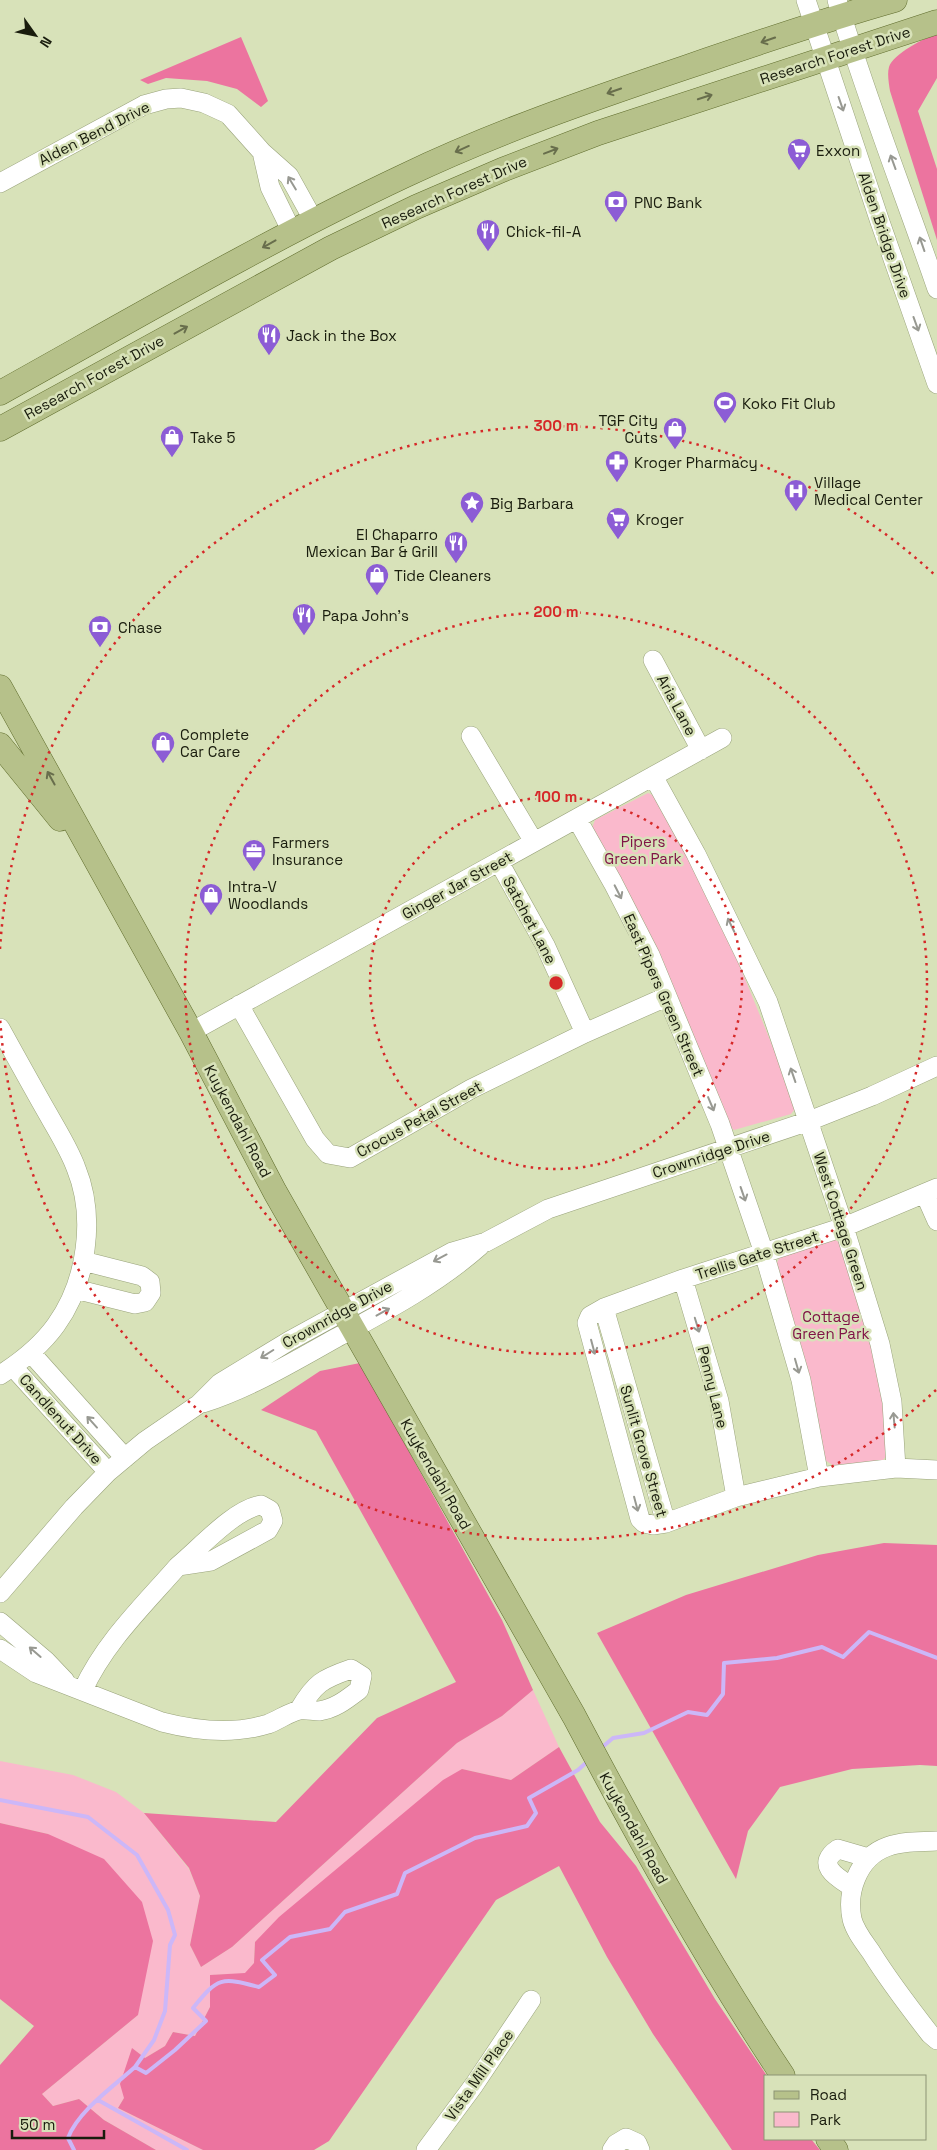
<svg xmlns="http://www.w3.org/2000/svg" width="937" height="2150" viewBox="0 0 937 2150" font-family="'Space Grotesk',sans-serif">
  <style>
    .green { fill: #fab9cc }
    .forest { fill: #ec749f }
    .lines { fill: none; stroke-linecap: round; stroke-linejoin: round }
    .stream { stroke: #ccb7f8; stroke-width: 4 }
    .minor-casing { stroke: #99a37b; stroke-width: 20 }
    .major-casing { stroke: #5f6c2c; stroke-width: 25 }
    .minor { stroke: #fff; stroke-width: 19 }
    .major { stroke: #b6c18a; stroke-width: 24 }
    .oneway { stroke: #686e4c }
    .oneway2 { stroke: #989992 }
    .ring { fill: none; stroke: #d62828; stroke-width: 2.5; stroke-dasharray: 2.5 5 }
    .labels { text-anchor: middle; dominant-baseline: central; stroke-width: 5; stroke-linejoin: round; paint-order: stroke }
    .street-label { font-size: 15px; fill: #191c0d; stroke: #d8e2b9 }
    .poi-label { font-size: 15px; fill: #191c0d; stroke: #d8e2b9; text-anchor: start }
    .park-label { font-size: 15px; fill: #801346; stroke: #d8e2b9 }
    .centre { fill: #d62828; stroke: #d8e2b9; stroke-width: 2.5 }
    .ring-label { font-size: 15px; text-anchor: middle; font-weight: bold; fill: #d62828; stroke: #d8e2b9; stroke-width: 5; stroke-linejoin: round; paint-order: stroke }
  </style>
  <rect width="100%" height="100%" fill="#d8e2b9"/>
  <path class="green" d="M648 793 657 797 723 925 797 1106 791 1114 734 1130 727 1124 591 831 595 820Z
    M831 1237 846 1247 879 1363 889 1453 882 1461 834 1466 822 1458 775 1267 781 1254Z
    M533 1690 559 1747 511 1780 462 1769 255 1942 254 1963 245 1974 210 1975V2007L195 2036 173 2032 165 2046 145 2058 133 2049 124 2098 118 2108 203 2150H156L104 2120 79 2099 53 2106 42 2094 138 2015 48 1834 0 1823V1761L73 1775 116 1792 144 1813 189 1869 200 1896 190 1945 201 1967 232 1947 457 1743 502 1716Z"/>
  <path class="forest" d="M937 34V78L918 111 937 169V240L890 91C889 84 887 74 889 67 893 54 924 38 937 34Z
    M241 37 268 101 261 107 237 89 207 81 166 78 148 84 140 80Z
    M360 1363 502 1620 533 1690 502 1716 457 1743 232 1947 201 1967 190 1945 200 1896 189 1868 144 1813 276 1822 377 1718 456 1682 316 1431 261 1410 320 1371Z
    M884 1543 937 1545V1766L920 1765 852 1769 780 1787 748 1831 736 1879 597 1633 686 1595 818 1555Z
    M559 1747 600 1822 636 1866 715 1999 767 2076 766 2139H811L820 2150H732L653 2034 607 1957 559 1866 496 1900 329 2141 314 2150H203L118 2108 124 2098 120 2084 132 2048 145 2058 165 2046 173 2032 195 2036 210 2007V1975L245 1973 254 1963 255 1942 279 1917 443 1780 462 1769 511 1780Z
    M0 1823 48 1834 104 1859 142 1902 153 1941 138 2015 42 2094 53 2106 79 2099 104 2120 156 2150H0V2065L34 2026 0 1999Z"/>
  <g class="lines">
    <path class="stream" d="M600 1749 613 1738 644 1733 688 1712 707 1715 723 1694 724 1663 777 1658 822 1647 843 1657 869 1632 937 1658
      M0 1800 88 1817 137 1855 168 1910 175 1935 170 1945 165 2011 154 2040 135 2067
      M98 2100 187 2150
      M74 2150 68 2138C78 2111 114 2086 135 2067L146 2073 175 2050 206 2021 193 2008C218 1977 221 1977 259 1987L275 1975 262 1960 290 1937 330 1929 345 1912 397 1894 405 1873 475 1838 527 1826 536 1813 529 1798 578 1770 588 1761"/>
    <g class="minor-casing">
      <path id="minor" d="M806 0 880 222 937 384
        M837 0C866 98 904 193 937 289
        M262 152 270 187 292 232
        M0 183 144 105 166 99 181 98 204 103 228 114 262 152 289 176 314 221
        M653 660 701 750
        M471 736 534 842
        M653 776 696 854 768 1002 844 1227 880 1344 892 1402 896 1468
        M577 819 613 883 650 955 720 1124 764 1253 801 1380 819 1477
        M499 862 545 945 585 1033
        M239 1005 315 1139 328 1154 350 1158 471 1089 585 1033 666 997
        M0 1028C16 1057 32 1086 48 1114 58 1132 69 1149 76 1168 96 1217 87 1282 56 1325 41 1346 22 1361 0 1375
        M191 1032 722 738
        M937 1188 844 1227 683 1279 604 1308 590 1316 587 1323 640 1519 644 1523 653 1525 666 1523 736 1497 819 1477 896 1468 937 1470
        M925 1194 937 1221
        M683 1279 719 1401 736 1497
        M75 1289 135 1304 145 1302 151 1293 150 1282 142 1276 83 1261
        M604 1308 666 1523
        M31 1353 125 1458
        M13 1367 108 1472
        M203 1403C250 1388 293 1362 336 1338 386 1311 437 1284 480 1246
        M261 1505 270 1510 273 1521 268 1530 211 1561 178 1566C200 1548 233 1510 261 1505Z
        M0 1593 74 1507 108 1472 145 1441 199 1404 220 1383 289 1341 452 1252 486 1242 548 1209 809 1121 872 1096 937 1066
        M0 1622 46 1661 65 1681
        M0 1649 36 1673 162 1722C197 1731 233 1735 268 1724 279 1720 289 1712 300 1710 306 1709 313 1711 319 1711 335 1709 347 1699 359 1690L362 1676 351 1669C322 1679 315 1683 299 1710
        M83 1690C105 1642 144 1605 178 1566
        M937 1841C903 1842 871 1841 856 1878 850 1892 849 1904 852 1919 855 1931 864 1942 871 1952 889 1981 909 2007 930 2034L937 2040
        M852 1887C838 1878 814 1865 838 1849L869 1858
        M426 2150 474 2085 531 2000
        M612 2150 616 2144 626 2138 637 2143 640 2150"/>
    </g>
    <g class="major-casing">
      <path id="major" d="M0 393C133 319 266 241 404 176 494 133 589 100 684 68 754 44 824 20 895 0
        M0 429 331 248 416 207 502 170 598 133 937 22
        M0 687 191 1032 275 1192 574 1716C639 1839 706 1960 783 2076
        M0 745 60 819
        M828 2139 836 2150"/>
    </g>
    <use href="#minor" class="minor"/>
    <use href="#major" class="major"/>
  </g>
  <defs><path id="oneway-shaft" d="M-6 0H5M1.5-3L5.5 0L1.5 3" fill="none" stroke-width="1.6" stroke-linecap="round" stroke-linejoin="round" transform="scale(1.25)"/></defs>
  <g class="oneway">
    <use href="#oneway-shaft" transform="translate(768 40) rotate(161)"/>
    <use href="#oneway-shaft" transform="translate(614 91) rotate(161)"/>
    <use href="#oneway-shaft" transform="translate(705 97) rotate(-18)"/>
    <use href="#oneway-shaft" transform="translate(462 149) rotate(156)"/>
    <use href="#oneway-shaft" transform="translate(551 151) rotate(-21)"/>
    <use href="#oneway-shaft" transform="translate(269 244) rotate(151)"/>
    <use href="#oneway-shaft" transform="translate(181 330) rotate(-29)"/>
    <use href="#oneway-shaft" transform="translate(51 778) rotate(-119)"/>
  </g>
  <g class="oneway2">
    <use href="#oneway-shaft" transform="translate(841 104) rotate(71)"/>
    <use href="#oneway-shaft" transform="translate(893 162) rotate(-110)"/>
    <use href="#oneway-shaft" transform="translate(292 183) rotate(-121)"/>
    <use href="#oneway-shaft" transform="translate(922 244) rotate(-109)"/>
    <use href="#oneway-shaft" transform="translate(916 324) rotate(70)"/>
    <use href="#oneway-shaft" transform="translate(618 892) rotate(63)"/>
    <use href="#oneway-shaft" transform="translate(731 925) rotate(-116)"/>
    <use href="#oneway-shaft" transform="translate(793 1075) rotate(-109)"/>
    <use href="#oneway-shaft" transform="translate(711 1104) rotate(67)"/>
    <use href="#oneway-shaft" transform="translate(743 1194) rotate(71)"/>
    <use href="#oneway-shaft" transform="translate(440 1258) rotate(152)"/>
    <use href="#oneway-shaft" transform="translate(383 1312) rotate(-29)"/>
    <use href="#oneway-shaft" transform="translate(697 1325) rotate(73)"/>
    <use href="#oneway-shaft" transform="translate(593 1347) rotate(75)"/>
    <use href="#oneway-shaft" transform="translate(267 1354) rotate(148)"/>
    <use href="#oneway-shaft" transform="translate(797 1366) rotate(74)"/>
    <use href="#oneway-shaft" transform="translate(894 1420) rotate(-95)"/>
    <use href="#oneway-shaft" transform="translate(92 1422) rotate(-132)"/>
    <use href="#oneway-shaft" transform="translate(636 1504) rotate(75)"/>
    <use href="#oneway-shaft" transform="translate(35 1652) rotate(-139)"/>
  </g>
  <g class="ring">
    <circle cx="556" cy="983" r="186"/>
    <circle cx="556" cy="983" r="371"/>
    <path d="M936 1390A557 557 0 0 1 0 1017M0 949A557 557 0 0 1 936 576"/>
  </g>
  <defs>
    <g id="supermarket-pin" transform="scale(1.25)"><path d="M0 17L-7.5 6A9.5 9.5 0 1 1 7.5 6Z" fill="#8c5cd5" stroke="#d8e2b9"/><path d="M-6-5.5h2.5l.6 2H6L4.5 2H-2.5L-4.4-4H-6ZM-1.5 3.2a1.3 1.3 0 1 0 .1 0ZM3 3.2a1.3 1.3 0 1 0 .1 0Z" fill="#fff"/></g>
    <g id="bank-pin" transform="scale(1.25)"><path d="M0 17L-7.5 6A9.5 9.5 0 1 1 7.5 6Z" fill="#8c5cd5" stroke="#d8e2b9"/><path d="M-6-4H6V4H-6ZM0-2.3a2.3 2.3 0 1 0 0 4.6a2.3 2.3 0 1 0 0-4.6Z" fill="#fff"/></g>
    <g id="restaurant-pin" transform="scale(1.25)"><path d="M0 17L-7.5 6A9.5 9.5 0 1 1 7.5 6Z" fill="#8c5cd5" stroke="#d8e2b9"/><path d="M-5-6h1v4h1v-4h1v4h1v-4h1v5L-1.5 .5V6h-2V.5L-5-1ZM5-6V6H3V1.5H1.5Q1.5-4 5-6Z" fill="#fff"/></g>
    <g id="stadium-pin" transform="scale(1.25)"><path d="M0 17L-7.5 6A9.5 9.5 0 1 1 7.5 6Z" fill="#8c5cd5" stroke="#d8e2b9"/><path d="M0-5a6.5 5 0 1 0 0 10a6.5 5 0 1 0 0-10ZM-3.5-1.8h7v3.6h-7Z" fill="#fff"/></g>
    <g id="shop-pin" transform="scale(1.25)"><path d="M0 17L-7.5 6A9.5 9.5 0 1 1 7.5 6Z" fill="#8c5cd5" stroke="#d8e2b9"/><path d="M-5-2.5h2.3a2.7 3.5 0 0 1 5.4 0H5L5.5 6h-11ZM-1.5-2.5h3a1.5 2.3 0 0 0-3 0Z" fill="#fff"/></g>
    <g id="pharmacy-pin" transform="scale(1.25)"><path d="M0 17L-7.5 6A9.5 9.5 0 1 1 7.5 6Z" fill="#8c5cd5" stroke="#d8e2b9"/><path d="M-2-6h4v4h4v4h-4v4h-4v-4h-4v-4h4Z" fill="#fff"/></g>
    <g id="hospital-pin" transform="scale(1.25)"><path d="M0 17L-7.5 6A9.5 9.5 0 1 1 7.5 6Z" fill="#8c5cd5" stroke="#d8e2b9"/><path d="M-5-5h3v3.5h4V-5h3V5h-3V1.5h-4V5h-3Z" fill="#fff"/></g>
    <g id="sight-pin" transform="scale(1.25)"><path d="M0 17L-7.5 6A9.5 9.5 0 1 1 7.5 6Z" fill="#8c5cd5" stroke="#d8e2b9"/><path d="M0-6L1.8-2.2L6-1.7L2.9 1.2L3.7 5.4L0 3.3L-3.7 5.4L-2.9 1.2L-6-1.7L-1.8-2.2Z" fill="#fff"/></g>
    <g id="office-pin" transform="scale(1.25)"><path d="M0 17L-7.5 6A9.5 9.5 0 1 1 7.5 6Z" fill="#8c5cd5" stroke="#d8e2b9"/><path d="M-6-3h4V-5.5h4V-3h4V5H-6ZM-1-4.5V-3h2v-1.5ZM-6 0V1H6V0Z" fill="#fff"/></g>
  </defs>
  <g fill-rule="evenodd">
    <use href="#supermarket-pin" x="799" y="150"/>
    <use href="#bank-pin" x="616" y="202"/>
    <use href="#restaurant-pin" x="488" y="231"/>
    <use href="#restaurant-pin" x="269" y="335"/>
    <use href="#stadium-pin" x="725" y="403"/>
    <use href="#shop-pin" x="675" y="429"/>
    <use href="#shop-pin" x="172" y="437"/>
    <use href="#pharmacy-pin" x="617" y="462"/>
    <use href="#hospital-pin" x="796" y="491"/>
    <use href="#sight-pin" x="472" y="503"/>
    <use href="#supermarket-pin" x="618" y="519"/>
    <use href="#restaurant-pin" x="456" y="543"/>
    <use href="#shop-pin" x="377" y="575"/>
    <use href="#restaurant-pin" x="304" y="615"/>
    <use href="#bank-pin" x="100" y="627"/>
    <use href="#shop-pin" x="163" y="743"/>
    <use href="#office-pin" x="254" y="851"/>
    <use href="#shop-pin" x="211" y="895"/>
  </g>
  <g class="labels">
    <g class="street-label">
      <text transform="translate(835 55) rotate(-18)">Research Forest Drive</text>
      <text transform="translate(94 133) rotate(-27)">Alden Bend Drive</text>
      <text transform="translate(454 192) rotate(-24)">Research Forest Drive</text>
      <text transform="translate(885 235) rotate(71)">Alden Bridge Drive</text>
      <text transform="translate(94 377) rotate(-29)">Research Forest Drive</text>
      <text transform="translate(677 705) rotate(62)">Aria Lane</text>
      <text transform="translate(457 885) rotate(-29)">Ginger Jar Street</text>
      <text transform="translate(530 920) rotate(62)">Satchet Lane</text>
      <text transform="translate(664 995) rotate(66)">East Pipers Green Street</text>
      <text transform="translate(419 1119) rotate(-29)">Crocus Petal Street</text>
      <text transform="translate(238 1121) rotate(62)">Kuykendahl Road</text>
      <text transform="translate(711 1154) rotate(-18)">Crownridge Drive</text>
      <text transform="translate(841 1221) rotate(72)">West Cottage Green</text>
      <text transform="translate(757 1255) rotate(-18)">Trellis Gate Street</text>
      <text transform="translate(337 1314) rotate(-29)">Crownridge Drive</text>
      <text transform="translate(713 1387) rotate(76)">Penny Lane</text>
      <text transform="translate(61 1419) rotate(48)">Candlenut Drive</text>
      <text transform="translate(644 1451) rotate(74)">Sunlit Grove Street</text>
      <text transform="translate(436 1474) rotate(60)">Kuykendahl Road</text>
      <text transform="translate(634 1828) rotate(61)">Kuykendahl Road</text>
      <text transform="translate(479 2075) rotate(-55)">Vista Mill Place</text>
    </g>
    <g class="poi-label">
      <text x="816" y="150">Exxon</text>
      <text x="634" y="202">PNC Bank</text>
      <text x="506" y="231">Chick-fil-A</text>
      <text x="286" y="335">Jack in the Box</text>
      <text x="742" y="403">Koko Fit Club</text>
      <text x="658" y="420" text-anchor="end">TGF City<tspan x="658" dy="17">Cuts</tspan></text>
      <text x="190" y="437">Take 5</text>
      <text x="634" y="462">Kroger Pharmacy</text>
      <text x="814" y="482">Village<tspan x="814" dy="17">Medical Center</tspan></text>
      <text x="490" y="503">Big Barbara</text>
      <text x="636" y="519">Kroger</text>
      <text x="438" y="534" text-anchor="end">El Chaparro<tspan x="438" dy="17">Mexican Bar &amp; Grill</tspan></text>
      <text x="394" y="575">Tide Cleaners</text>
      <text x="322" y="615">Papa John's</text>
      <text x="118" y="627">Chase</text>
      <text x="180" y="734">Complete<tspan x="180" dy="17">Car Care</tspan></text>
      <text x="272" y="842">Farmers<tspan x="272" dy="17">Insurance</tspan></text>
      <text x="228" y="886">Intra-V<tspan x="228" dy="17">Woodlands</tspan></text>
    </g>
    <g class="park-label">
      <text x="643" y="841">Pipers<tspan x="643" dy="17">Green Park</tspan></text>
      <text x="831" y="1316">Cottage<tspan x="831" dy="17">Green Park</tspan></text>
    </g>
  </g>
  <circle cx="556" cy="983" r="8" class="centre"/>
  <g class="ring-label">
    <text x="556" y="431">300 m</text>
    <text x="556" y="617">200 m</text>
    <text x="556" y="802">100 m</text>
  </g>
  <rect x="764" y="2075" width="162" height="65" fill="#d8e2b9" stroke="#8c9374"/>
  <rect x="774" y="2091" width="25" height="8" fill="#b6c18a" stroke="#8c9374"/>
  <text x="810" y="2100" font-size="15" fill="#191c0d">Road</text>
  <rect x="774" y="2112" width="25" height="15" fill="#fab9cc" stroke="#8c9374"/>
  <text x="810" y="2125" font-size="15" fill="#191c0d">Park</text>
  <g transform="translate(35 35) rotate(123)" stroke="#d8e2b9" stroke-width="4" paint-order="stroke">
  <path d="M0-4L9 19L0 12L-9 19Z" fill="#191c0d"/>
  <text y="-8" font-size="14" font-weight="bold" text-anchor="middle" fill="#191c0d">N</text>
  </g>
  <path d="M12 2130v8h92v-8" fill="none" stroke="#191c0d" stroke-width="2.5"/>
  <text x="20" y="2130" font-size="15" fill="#191c0d" stroke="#d8e2b9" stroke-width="4" paint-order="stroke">50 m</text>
</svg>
